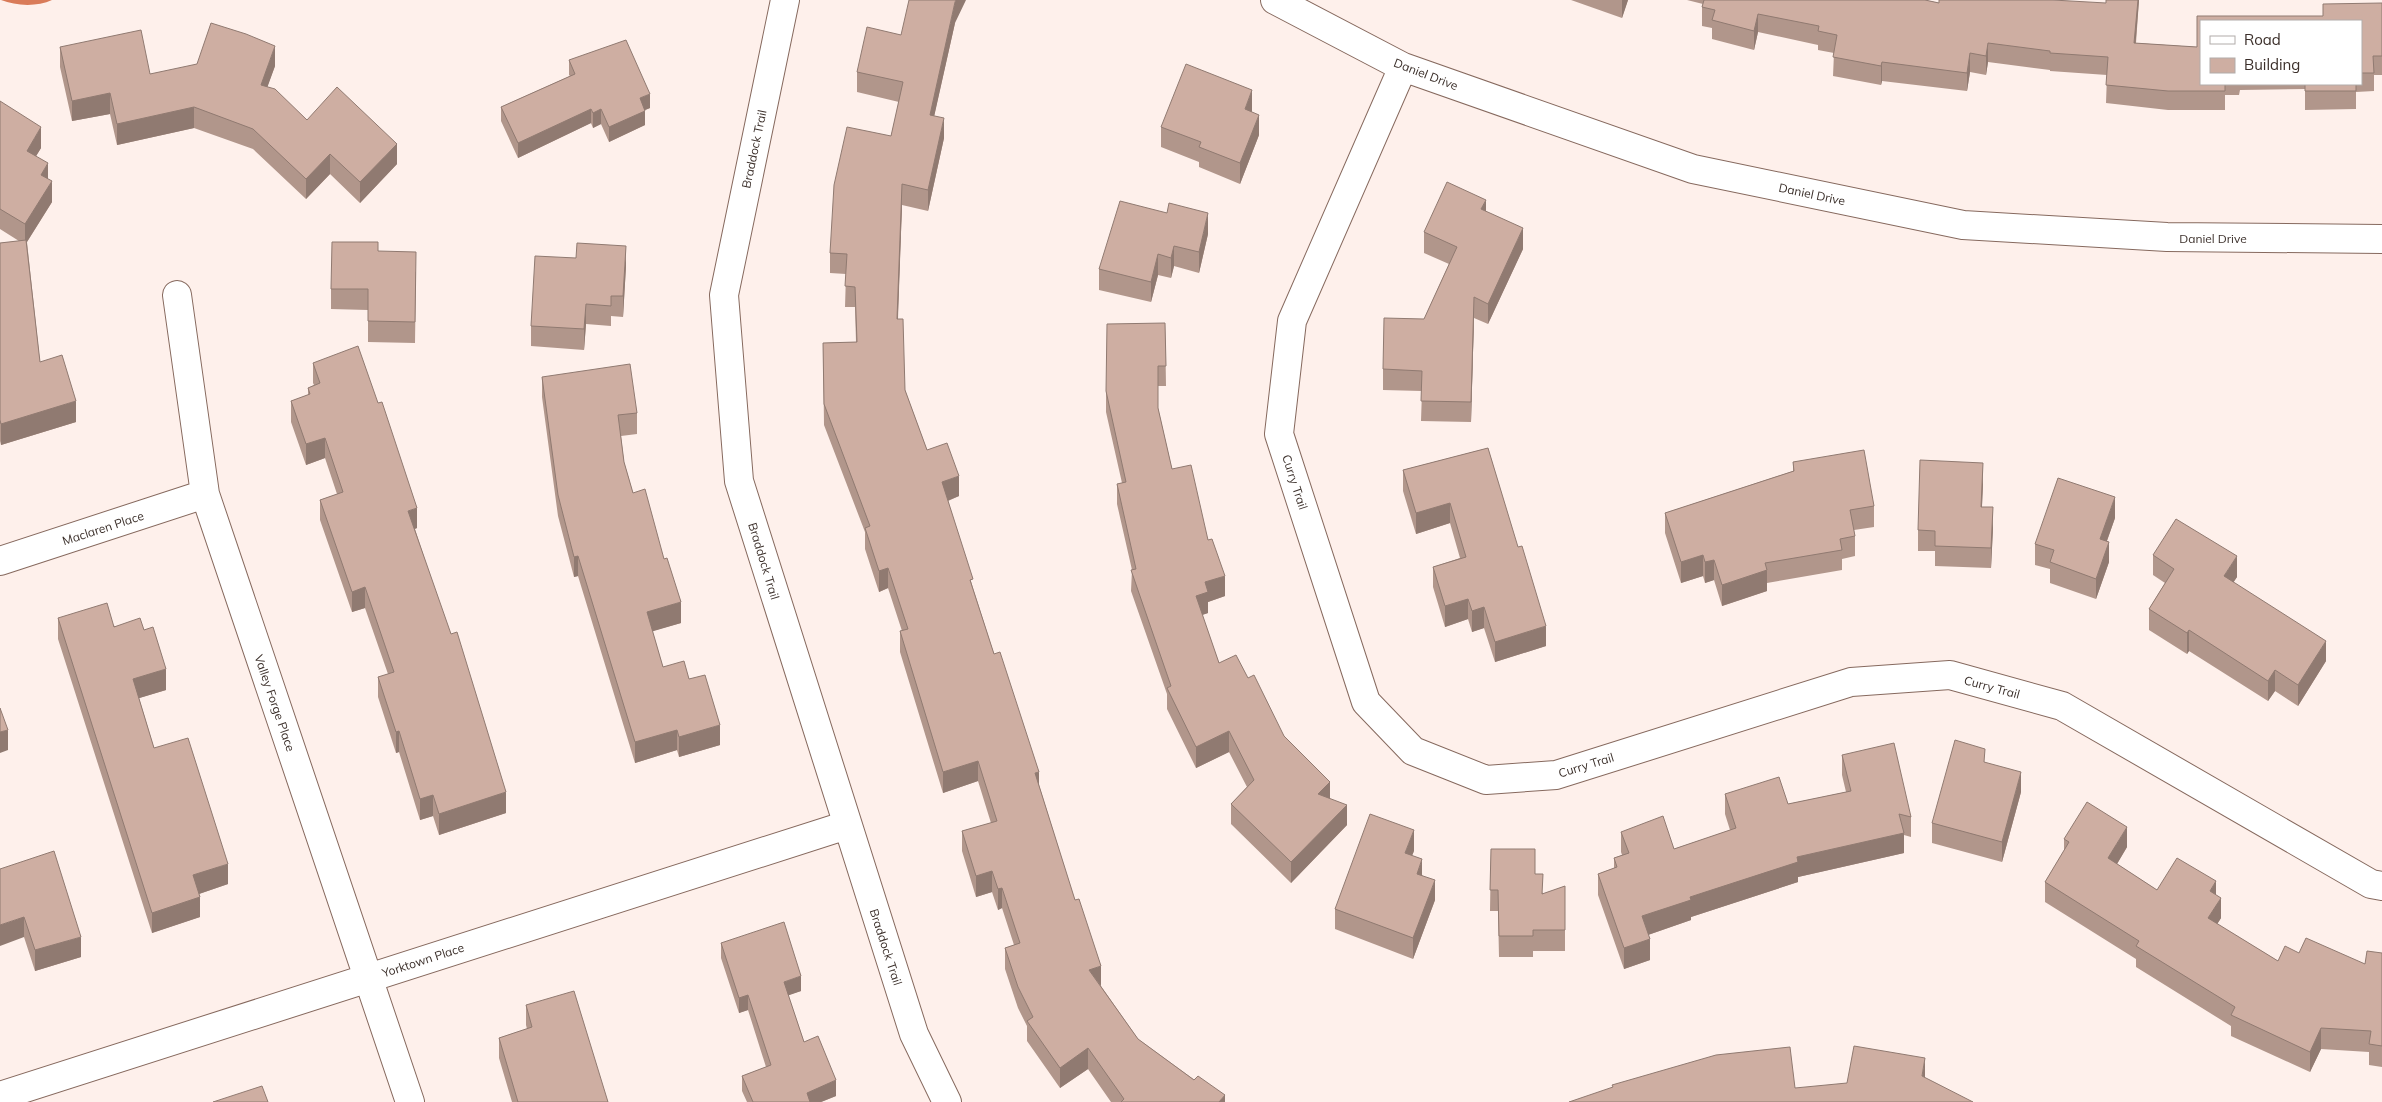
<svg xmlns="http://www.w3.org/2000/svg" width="2382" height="1102" viewBox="0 0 2382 1102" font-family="Mulish,sans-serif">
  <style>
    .water { fill: #d97b59 }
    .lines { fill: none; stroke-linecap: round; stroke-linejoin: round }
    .minor-casing { stroke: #86695e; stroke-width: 30 }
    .minor { stroke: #fff; stroke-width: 28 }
    .wall { fill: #b1968b; fill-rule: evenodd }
    .shaded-wall { fill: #907a71 }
    .building { fill: #ceaea2; stroke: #907a71 }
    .labels { text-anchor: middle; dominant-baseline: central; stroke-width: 5; stroke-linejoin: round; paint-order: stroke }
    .street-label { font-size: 12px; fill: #3b2f2a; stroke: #fff }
  </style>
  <rect width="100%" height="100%" fill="#fef0eb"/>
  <path class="water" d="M1 0H52C37 7 16 6 1 0Z"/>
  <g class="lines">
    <g class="minor-casing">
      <path id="minor" d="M785 0 724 295 739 481 914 1034 947 1102
        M1275 0 1403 67 1693 169 1963 225 2167 237 2382 239
        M1403 67 1292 321 1279 434 1366 702 1413 751 1486 780 1556 775 1851 682 1950 675 2062 706 2371 884 2382 886
        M177 295 205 494 410 1102
        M0 561 205 494
        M0 1096 847 825"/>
    </g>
    <use href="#minor" class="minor"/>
  </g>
  <path class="wall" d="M1571 0H1628L1622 18Z
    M1687 0H1925L1939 3H2106L2139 0 2136 43 2197 47 2323 16 2382 3V75H2374V91L2356 92V109L2305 110V89L2240 90 2239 95H2225V110H2168L2106 103 2107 75 2050 71V70L1988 62 1986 75 1970 72 1967 91 1882 81 1881 85 1833 76 1834 53 1818 50V45L1758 32 1754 50 1712 39V28L1702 26V7L1703 4ZM2361 21V84H2201Z
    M955 23 934 116 944 138 928 211 902 205 898 319 905 390 927 450 959 496 948 501 973 588 994 654 1039 785 1101 986 1138 1039 1225 1102H1111L1088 1069 1060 1088 1027 1041V1026L1018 1008 1005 969V948L1014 945 1002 908 998 910 992 892 976 897 962 851V831L991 823 978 781 943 793 900 652V631H902L888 588 879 592 865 549V532L824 425 823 343 856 342 855 307H845L846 274 830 273V253L891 136 899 102 857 92V72L901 35Z
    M60 47 150 74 275 66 267 87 307 120 397 164 360 203 330 174 306 199 253 149 194 128 117 145 110 114 72 121 60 67Z
    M569 60 650 108 645 110V125L609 142 601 124 593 128 591 123 518 158 501 121V107L570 76 569 75Z
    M0 101 41 148 36 156 48 179 52 202 27 242 40 362 76 422 1 445 0 441V243L19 241 0 229Z
    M1252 111V112L1259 135 1240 184 1199 167V162L1161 147V127Z
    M1486 211 1523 249 1488 324 1474 318 1471 422 1421 421 1422 391 1383 390V369L1424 319 1449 264 1424 253V232Z
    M1208 234 1199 273 1174 266 1171 278 1158 275 1151 302 1099 290V269Z
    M378 251 416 272 415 343 368 342V310L331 309V289Z
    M626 266 623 317 611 316V326L586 324 584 350 531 346V326Z
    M1165 323 1166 386H1158V408L1172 469 1208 540 1225 596 1208 602V613L1202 615 1219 663 1248 678 1284 736 1330 799 1347 825 1291 883 1231 824V804L1247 787 1229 752 1196 768 1167 709V694L1131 591 1132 570 1117 504V484L1122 483 1106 412V391Z
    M313 363 417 528 415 529 506 813 439 835 433 816 420 820 399 752 396 753 378 697V677L388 674 365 608 352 612 320 520V500L337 494 325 458 306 465 291 422V401L308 395V388L314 385 313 383Z
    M542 377 637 413V434L621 436 624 462 633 493 681 623 652 631 663 667 689 679 720 745 679 757 677 750 635 763 578 576 574 577 558 516 542 397Z
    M1488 448 1546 646 1495 662 1484 628 1472 632 1468 619 1445 627 1433 587V567L1460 558 1450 523 1416 534 1403 491V470Z
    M1793 462 1874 506V527L1854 530 1855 536V556L1842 559V570L1767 583V591L1722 606 1714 580 1705 583 1703 576 1681 583 1665 533V513L1793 471Z
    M1983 483 1982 507 1993 528 1991 568 1935 566V551H1918V530Z
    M2115 518 2107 541 2109 562 2096 599 2050 583V569L2035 565V544Z
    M2153 555 2237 577 2233 582 2326 661 2298 706 2275 691 2268 701 2189 651 2187 654 2149 630V609L2165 583 2153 575Z
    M58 618 144 630 166 690 139 698 154 748 228 884 199 894 200 917 152 933 58 639Z
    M1842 755 1911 817V837L1904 835V853L1798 877V882L1691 917V920L1648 935 1650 960 1624 969 1598 895V874L1614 868V858L1622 855 1621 852V832L1674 849 1730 830 1725 814V794L1788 804 1846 792 1842 775Z
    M2021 792 2002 862 1932 843V823Z
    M2064 839 2127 847 2117 864 2157 890 2216 895 2221 918 2217 924 2278 961 2299 953 2365 964 2382 953V1067L2369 1065V1052L2321 1049 2310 1072 2231 1036V1026L2136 967V959L2045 902V882L2064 851Z
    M1491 849 1535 874 1543 894 1565 886V951H1533V957H1499L1498 911H1490Z
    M1414 851 1412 855 1435 900 1413 959 1335 929V909Z
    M0 869 81 957 35 971 24 937Z
    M721 943 801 991 788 995 804 1042 836 1096 821 1102H747L742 1091V1076L766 1067 748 1010 739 1013 721 958Z
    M526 1005 608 1102H512L499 1058V1038L527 1029 526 1025Z"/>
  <path class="shaded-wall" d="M956 0H966L955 23 930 135V115L955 2Z
    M1622 0H1628L1622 18Z
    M2138 0H2139L2134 62V43Z
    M1758 14V32L1754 50V31Z
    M1988 43V62L1986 75V56Z
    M275 46V66L261 105V85Z
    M1970 53V72L1967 91V73Z
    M1882 62V81L1881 85V66Z
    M1252 90V111L1245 130V109Z
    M110 93V114L72 121V101Z
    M650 94V108L640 112V98Z
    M194 107V128L117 145V124Z
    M591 109V123L518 158V143Z
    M601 109V124L593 128V113Z
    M645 111V125L609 142V127Z
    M1259 115V135L1240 184V163Z
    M944 118V138L928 211V190Z
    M41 127V148L27 171V151Z
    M397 144V164L360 203V182Z
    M330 154V174L306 199V179Z
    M48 163V184L41 175Z
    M52 181V202L25 245V224Z
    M902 184V205L897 339V319Z
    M1486 200V220L1481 209Z
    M1208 213V234L1199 273V252Z
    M1523 228V249L1488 324V304Z
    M626 246V266L623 317V296Z
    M1174 246V266L1171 278V258Z
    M1158 254V275L1151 302V282Z
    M1474 297V318L1471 422V402Z
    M586 304V324L584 350V329Z
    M76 401V422L1 445V424Z
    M325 438V458L306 465V444Z
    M1983 463V483L1981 527V507Z
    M959 476V496L942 503V482Z
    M2115 497V518L2100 560V539Z
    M1450 503V523L1416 534V513Z
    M1993 507V528L1991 568V548Z
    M417 508V528L408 531V511Z
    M2109 542V562L2096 599V579Z
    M1703 555V576L1681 583V562Z
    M578 556V576L574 577V557Z
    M2237 556V577L2224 597V576Z
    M1714 560V580L1705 583V562Z
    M888 568V588L879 592V571Z
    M1767 570V591L1722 606V585Z
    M1225 576V596L1208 602V613L1196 617V596L1205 582Z
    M365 587V608L352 612V592Z
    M1468 599V619L1445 627V606Z
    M681 602V623L647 633V612Z
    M1484 607V628L1472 632V611Z
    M1546 626V646L1495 662V642Z
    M2189 630V651L2187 654V633Z
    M2326 641V661L2298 706V685Z
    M166 669V690L133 700V679Z
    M2275 670V691L2268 701V681Z
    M720 725V745L679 757V737Z
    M8 730V750L0 753V732Z
    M677 730V750L635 763V742Z
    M399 731V752L396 753V732Z
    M1229 731V752L1196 768V747Z
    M978 761V781L943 793V772Z
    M1039 772V792L1035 773Z
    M2021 772V792L2002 862V842Z
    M1330 782V802L1318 794Z
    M506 792V813L439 835V814Z
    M433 795V816L420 820V799Z
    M1347 805V825L1291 883V862Z
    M2127 827V847L2108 879V858Z
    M1414 830V851L1405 873V853Z
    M1904 833V853L1798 877V882L1691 917V920L1642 937V916L1690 897 1797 857Z
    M1422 859V879L1417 874Z
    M228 864V884L193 896V875Z
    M992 871V892L976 897V876Z
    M1435 880V900L1413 959V938Z
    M2216 881V902L2210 891Z
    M1002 888V908L998 910V889Z
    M200 897V917L152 933V913Z
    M2221 898V918L2208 939V918Z
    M24 917V937L0 946V925Z
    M81 937V957L35 971V950Z
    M1650 939V960L1624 969V948Z
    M1101 966V986L1089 970Z
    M801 976V991L784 997V982Z
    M748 995V1010L739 1013V998Z
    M2321 1028V1049L2310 1072V1052Z
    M1088 1048V1069L1060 1088V1068Z
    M1925 1058V1078L1922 1076Z
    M836 1080V1096L821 1102H807V1093Z
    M1225 1095V1102H1219Z"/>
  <path class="building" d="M909 0H956L955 2 930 115 944 118 928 190 902 184 897 319H903L905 390 927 450 947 443 959 476 942 482 973 579 970 580 994 654 1000 652 1039 772 1035 773 1075 900 1079 899 1101 966 1089 970 1138 1039 1194 1080 1198 1076 1225 1095 1219 1102H1121L1124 1099 1088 1048 1060 1068 1027 1021 1033 1017 1018 987 1005 948 1020 943 1002 888 998 889 992 871 976 876 962 831 997 821 978 761 943 772 900 631 908 629 888 568 879 571 865 528 870 526 824 404 823 343 857 342 855 287 845 286 847 254 830 253 834 185 847 127 891 136 903 82 857 72 867 27 901 35Z
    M1704 0H1925L1939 3V0H2053L2106 3V0H2138L2134 43 2197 47V16H2323V4L2382 3V56H2373L2374 73H2361V21H2201V84H2225V91H2168L2106 85 2108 57 2050 53V51L1988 43 1986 56 1970 53 1967 73 1882 62 1881 66 1833 57 1837 35 1818 31 1819 26 1758 14 1754 31 1712 20 1715 10 1702 7Z
    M211 23 246 34 275 46 261 85 275 89 307 120 337 87 397 144 360 182 330 154 306 179 253 129 194 107 117 124 110 93 72 101 60 47 141 30 150 74 197 64Z
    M626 40 650 94 640 98 645 111 609 127 601 109 593 113 591 109 518 143 501 107 575 74 569 60Z
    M1186 64 1252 90 1245 109 1259 115 1240 163 1199 147 1201 142 1161 127Z
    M2305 84H2356V91H2305Z
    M0 101 41 127 27 151 48 163 41 175 52 181 25 224 0 209Z
    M1447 182 1486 200 1481 209 1523 228 1488 304 1474 297 1471 402 1421 401 1422 371 1383 369 1384 318 1424 319 1457 247 1424 232Z
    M1120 201 1167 213 1169 203 1208 213 1199 252 1174 246 1171 258 1158 254 1151 282 1099 269Z
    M26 240 40 362 62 355 76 401 1 424 0 420V243Z
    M332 242H378V251L416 252 415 322 368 321V289H331Z
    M577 243 626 246 623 296H611V306L586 304 584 329 531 326 535 256 576 258Z
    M1165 323 1166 366H1158V408L1172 469 1191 465 1208 540 1212 539 1225 576 1205 582 1208 592 1196 596 1219 663 1236 655 1248 678 1254 675 1284 736 1330 782 1318 794 1347 805 1291 862 1231 804 1254 780 1229 731 1196 747 1167 688 1171 686 1131 570 1136 569 1117 484 1126 482 1106 391 1107 324Z
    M358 346 378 403 382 402 417 508 408 511 451 634 457 632 506 792 439 814 433 795 420 799 399 731 396 732 378 677 394 672 365 587 352 592 320 500 343 492 325 438 306 444 291 401 310 394 308 388 320 383 313 363Z
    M630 364 637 413 618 415 624 462 633 493 645 489 664 559 667 558 681 602 647 612 663 667 684 661 689 679 705 675 720 725 679 737 677 730 635 742 578 556 574 557 558 495 542 377Z
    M1488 448 1518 547 1522 546 1546 626 1495 642 1484 607 1472 611 1468 599 1445 606 1433 567 1466 557 1450 503 1416 513 1403 470Z
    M1864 450 1874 506 1850 510 1855 536 1840 539 1842 550 1765 563 1767 570 1722 585 1714 560 1705 562 1703 555 1681 562 1665 513 1794 471 1793 462Z
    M1920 460 1983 463 1981 507H1993L1991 548 1935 546V531L1918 530Z
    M2058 478 2115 497 2100 539 2109 542 2096 579 2050 562 2054 550 2035 544Z
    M2176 519 2237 556 2224 576 2326 641 2298 685 2275 670 2268 681 2189 630 2187 633 2149 609 2174 569 2153 555Z
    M107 603 114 627 140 618 144 630 153 627 166 669 133 679 154 748 188 738 228 864 193 875 200 897 152 913 58 618Z
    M0 708 8 730 0 732Z
    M1955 740 1985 749 1984 762 2021 772 2002 842 1932 823Z
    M1894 743 1911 817 1899 814 1904 833 1797 857 1798 862 1690 897 1691 900 1642 916 1650 939 1624 948 1598 874 1617 867 1614 858 1629 853 1621 832 1663 816 1674 849 1736 828 1725 794 1779 777 1788 804 1851 791 1842 755Z
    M2087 802 2127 827 2108 858 2157 890 2177 858 2216 881 2210 891 2221 898 2208 918 2278 961 2285 946 2299 953 2306 938 2365 964 2367 951 2382 953V1046L2369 1044 2371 1031 2321 1028 2310 1052 2231 1015 2235 1007 2136 946 2139 941 2045 882 2069 842 2064 839Z
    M1370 814 1414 830 1405 853 1422 859 1417 874 1435 880 1413 938 1335 909Z
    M1491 849H1535V874H1543L1542 894 1565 886V930H1533V936H1499L1498 890H1490Z
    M54 851 81 937 35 950 24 917 0 925V869Z
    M784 922 801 976 784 982 804 1042 818 1036 836 1080 807 1093 810 1102H753L742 1076 771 1065 748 995 739 998 721 943Z
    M574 991 608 1102H518L499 1038 532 1027 526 1005Z
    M1854 1046 1925 1058 1922 1076 1973 1102H1569L1613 1087 1612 1085 1716 1055 1790 1047 1795 1088 1847 1083Z
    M262 1086 268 1102H213Z"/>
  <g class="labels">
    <g class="street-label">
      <text transform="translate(1426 74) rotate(21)">Daniel Drive</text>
      <text transform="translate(754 149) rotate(-78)">Braddock Trail</text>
      <text transform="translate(1812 194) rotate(12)">Daniel Drive</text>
      <text x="2213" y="238">Daniel Drive</text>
      <text transform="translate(1295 482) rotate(72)">Curry Trail</text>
      <text transform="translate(103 528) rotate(-18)">Maclaren Place</text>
      <text transform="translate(764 561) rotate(73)">Braddock Trail</text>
      <text transform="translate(1992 687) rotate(15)">Curry Trail</text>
      <text transform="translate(275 703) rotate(71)">Valley Forge Place</text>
      <text transform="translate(1586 765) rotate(-17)">Curry Trail</text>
      <text transform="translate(886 947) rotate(72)">Braddock Trail</text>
      <text transform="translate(423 960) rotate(-18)">Yorktown Place</text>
    </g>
  </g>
  <rect x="2200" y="20" width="162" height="65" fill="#ffffff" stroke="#b1acaa"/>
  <rect x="2210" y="36" width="25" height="8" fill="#ffffff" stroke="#b1acaa"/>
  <text x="2244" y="45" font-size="15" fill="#3b2f2a">Road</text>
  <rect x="2210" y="58" width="25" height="15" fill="#ceaea2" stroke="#b1acaa"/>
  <text x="2244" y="70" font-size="15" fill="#3b2f2a">Building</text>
</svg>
